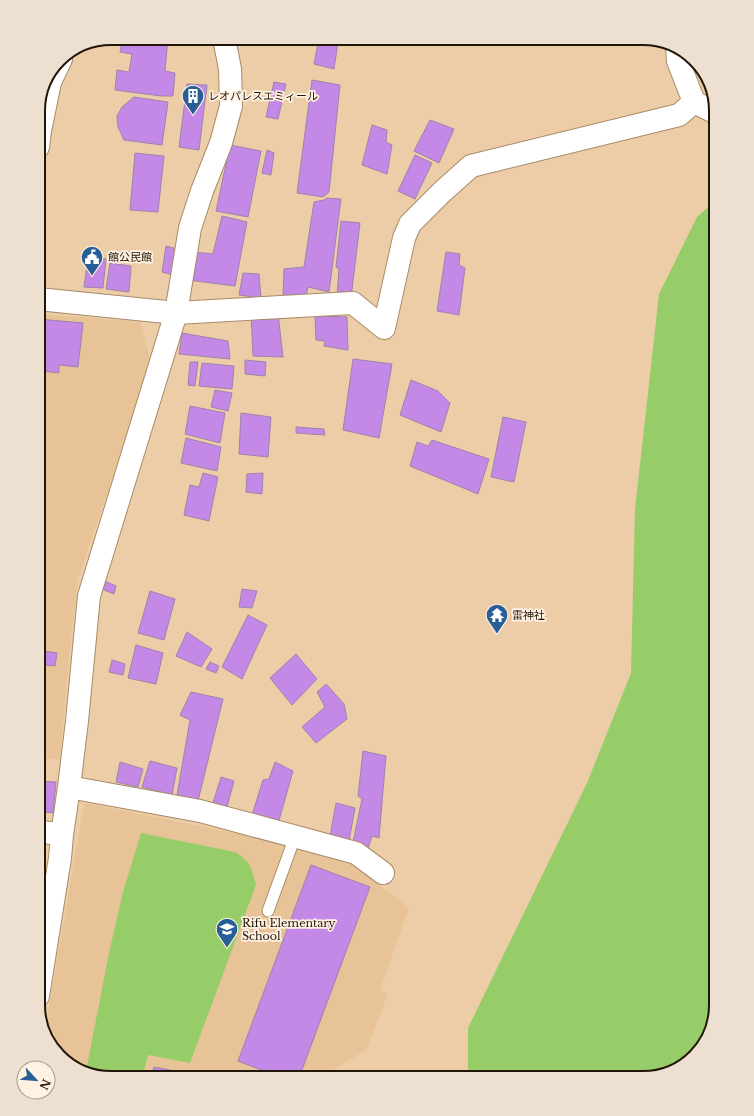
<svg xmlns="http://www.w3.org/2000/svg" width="754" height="1116" viewBox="0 0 754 1116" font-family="'Libre Baskerville','Noto Sans JP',serif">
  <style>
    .built { fill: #e8c397 }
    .green { fill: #97cd68 }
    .building { fill: #c488e7; stroke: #9c84aa }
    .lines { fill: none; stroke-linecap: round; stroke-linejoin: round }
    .lane-casing { stroke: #a88b67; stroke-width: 13 }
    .street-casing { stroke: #a88b67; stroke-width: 24 }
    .secondary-casing { stroke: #a88b67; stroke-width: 24 }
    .lane { stroke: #fff; stroke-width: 11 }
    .street { stroke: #fff; stroke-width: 22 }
    .secondary { stroke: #fff; stroke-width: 22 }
    .labels { text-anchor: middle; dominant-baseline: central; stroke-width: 3.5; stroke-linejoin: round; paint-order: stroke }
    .poi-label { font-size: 11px; fill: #221608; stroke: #fff2e3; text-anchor: start }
    .rim { fill: none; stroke: #221608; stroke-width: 2 }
  </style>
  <rect width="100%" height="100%" fill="#edcda7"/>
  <path class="built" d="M38 314 141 322 151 364 78 579 70 648 60 760 38 757Z
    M84 803 275 841 345 858 409 908 380 990 388 994 366 1050 323 1076V1078H107L75 1068 48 1041 45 1030Z"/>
  <path class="green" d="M716 200V1005L706 1041 679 1068 643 1078H468V1028L587 783 631 673 635 509 659 294 697 217Z
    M141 833 235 852C251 862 251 867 256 885L190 1063 148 1055 142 1078H107L86 1071 109 953 123 892Z"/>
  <path class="building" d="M131 38H168L165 71 175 73 173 96H161L115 90 117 70 129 72 132 54 120 52 122 39 130 41Z
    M319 38 338 43 334 69 314 64Z
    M312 80 340 85 329 192 323 197 297 193Z
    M274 82 286 84 278 119 266 117Z
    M187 84 207 85 199 150 179 147Z
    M134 97 168 102 162 145 124 140 118 127 117 116 122 107Z
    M430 120 454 129 439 163 414 151Z
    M372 125 387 130 386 142 392 145 387 174 362 165Z
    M230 145 261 151 248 217 216 211Z
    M267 150 274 153 271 175 262 173Z
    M135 153 164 156 158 212 130 210Z
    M415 155 432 163 415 199 398 191Z
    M327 198 341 199 329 292 308 287 306 296 283 297 284 269 304 267 314 202 324 200Z
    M222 216 247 222 235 286 188 280 194 252 213 254Z
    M341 221 360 223 351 298 337 297 339 269 336 267Z
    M166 246 177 249 173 275 162 272Z
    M446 252 460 254 459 265 465 268 459 315 437 311Z
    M88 258 106 259 103 288 84 287Z
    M110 263 131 266 129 292 106 289Z
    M243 273 259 274 261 298 239 295Z
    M278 313 283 357 253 356 251 314Z
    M315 316 347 317 348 350 324 346 325 341 316 340Z
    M38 319 83 323 78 367 59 365V373L42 371 43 360 38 359Z
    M182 333 228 341 230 359 179 354Z
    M353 359 392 364 379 438 343 430Z
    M245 360 266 362 265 376 245 374Z
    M190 362H198L195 386 188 385Z
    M202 363 234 366 232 389 199 386Z
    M411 380 438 391 450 403 441 432 400 415Z
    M215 390 232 393 228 411 211 407Z
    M190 406 225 413 220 443 185 434Z
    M241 413 271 417 268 457 239 454Z
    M503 417 526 422 514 482 491 477Z
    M296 427 324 429 325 435 296 433Z
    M186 438 221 447 217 471 181 463Z
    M432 440 489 459 478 494 410 466 417 442 428 446Z
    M203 473 218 477 209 521 184 515 190 485 199 487Z
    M263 473 262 494 246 492 247 474Z
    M102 580 116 586 114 594 99 588Z
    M242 589 257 591 252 608 239 607Z
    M150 591 175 599 164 640 138 633Z
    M248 615 267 625 242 679 222 667Z
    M187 632 212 649 201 667 176 656Z
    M136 645 163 653 156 684 128 678Z
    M38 650 57 653 55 666 38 664Z
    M296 654 317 679 292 705 270 678Z
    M112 660 125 664 123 675 109 672Z
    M210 662 219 666 216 673 206 669Z
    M326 684 344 704 347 719 316 743 302 727 325 707 317 692Z
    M191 692 223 699 198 801 177 795 190 720 180 715Z
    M363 751 386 756 379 838 372 836 366 855 352 847 362 799 358 796Z
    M150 761 177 768 172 795 142 787Z
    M120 762 143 769 138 787 116 782Z
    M275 762 293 771 278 824 251 818 263 780 269 779Z
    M221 777 234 781 227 807 213 803Z
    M38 781 56 782 53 813 38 811Z
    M336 803 355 808 349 841 330 836Z
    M38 847 44 848 38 883Z
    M311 865 370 887 299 1078H282L238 1061Z
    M154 1067 210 1078H151Z"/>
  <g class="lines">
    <g class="lane-casing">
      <path id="lane" d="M268 911 292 845 297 837"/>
    </g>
    <g class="street-casing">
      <path id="street" d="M677 47 678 61 694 102 716 113
        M176 313 353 303 384 328 404 238 410 224 442 192 471 166 679 115 694 102
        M69 787 200 811 297 837 356 853 383 873
        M38 831 62 835
        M38 996 60 858 62 835 69 787 77 721 89 596 176 313 190 228 202 191 221 143 231 106 230 69 224 38"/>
    </g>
    <g class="secondary-casing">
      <path id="secondary" d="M38 147 40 131 50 82 61 59
        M38 299 176 313"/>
    </g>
    <use href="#lane" class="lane"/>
    <use href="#street" class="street"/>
    <use href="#secondary" class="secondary"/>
  </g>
  <defs>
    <g id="building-pin" transform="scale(1.15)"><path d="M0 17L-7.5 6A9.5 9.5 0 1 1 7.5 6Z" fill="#285e96" stroke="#fff2e3"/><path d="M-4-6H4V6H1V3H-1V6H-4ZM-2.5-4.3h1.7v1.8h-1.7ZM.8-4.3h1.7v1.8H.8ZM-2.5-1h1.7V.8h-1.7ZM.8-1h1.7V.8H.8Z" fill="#fff"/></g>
    <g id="civic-pin" transform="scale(1.15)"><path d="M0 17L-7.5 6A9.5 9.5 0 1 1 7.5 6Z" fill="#285e96" stroke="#fff2e3"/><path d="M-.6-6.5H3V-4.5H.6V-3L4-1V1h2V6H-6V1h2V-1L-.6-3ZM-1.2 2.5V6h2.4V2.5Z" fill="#fff"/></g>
    <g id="temple-pin" transform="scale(1.15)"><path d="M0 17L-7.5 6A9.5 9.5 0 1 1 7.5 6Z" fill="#285e96" stroke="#fff2e3"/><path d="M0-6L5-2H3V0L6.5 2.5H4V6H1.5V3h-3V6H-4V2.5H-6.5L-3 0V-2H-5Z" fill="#fff"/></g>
    <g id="school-pin" transform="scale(1.15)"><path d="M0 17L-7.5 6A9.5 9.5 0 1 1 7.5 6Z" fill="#285e96" stroke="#fff2e3"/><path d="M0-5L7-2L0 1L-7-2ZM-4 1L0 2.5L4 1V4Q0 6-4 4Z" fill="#fff"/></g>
  </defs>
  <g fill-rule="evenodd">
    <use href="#building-pin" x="193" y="96"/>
    <use href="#civic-pin" x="92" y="257"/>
    <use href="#temple-pin" x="497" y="615"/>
    <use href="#school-pin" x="227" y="929"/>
  </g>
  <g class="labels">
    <g class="poi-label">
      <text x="208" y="96">レオパレスエミィール</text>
      <text x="108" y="257">館公民館</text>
      <text x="512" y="615">雷神社</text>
      <text x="242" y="923">Rifu Elementary<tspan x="242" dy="13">School</tspan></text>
    </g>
  </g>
  <path d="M0 0H754V1116H0ZM111 45H643A66 66 0 0 1 709 111V1005A66 66 0 0 1 643 1071H111A66 66 0 0 1 45 1005V111A66 66 0 0 1 111 45Z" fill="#ede0d1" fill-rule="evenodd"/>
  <path class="rim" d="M111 45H643A66 66 0 0 1 709 111V1005A66 66 0 0 1 643 1071H111A66 66 0 0 1 45 1005V111A66 66 0 0 1 111 45Z"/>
  <g transform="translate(36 1080) rotate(116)"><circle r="19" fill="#fff2e3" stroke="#a79a8b"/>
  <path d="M0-3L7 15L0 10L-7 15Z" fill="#285e96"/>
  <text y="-6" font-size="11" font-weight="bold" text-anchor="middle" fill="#221608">N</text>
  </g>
</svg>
